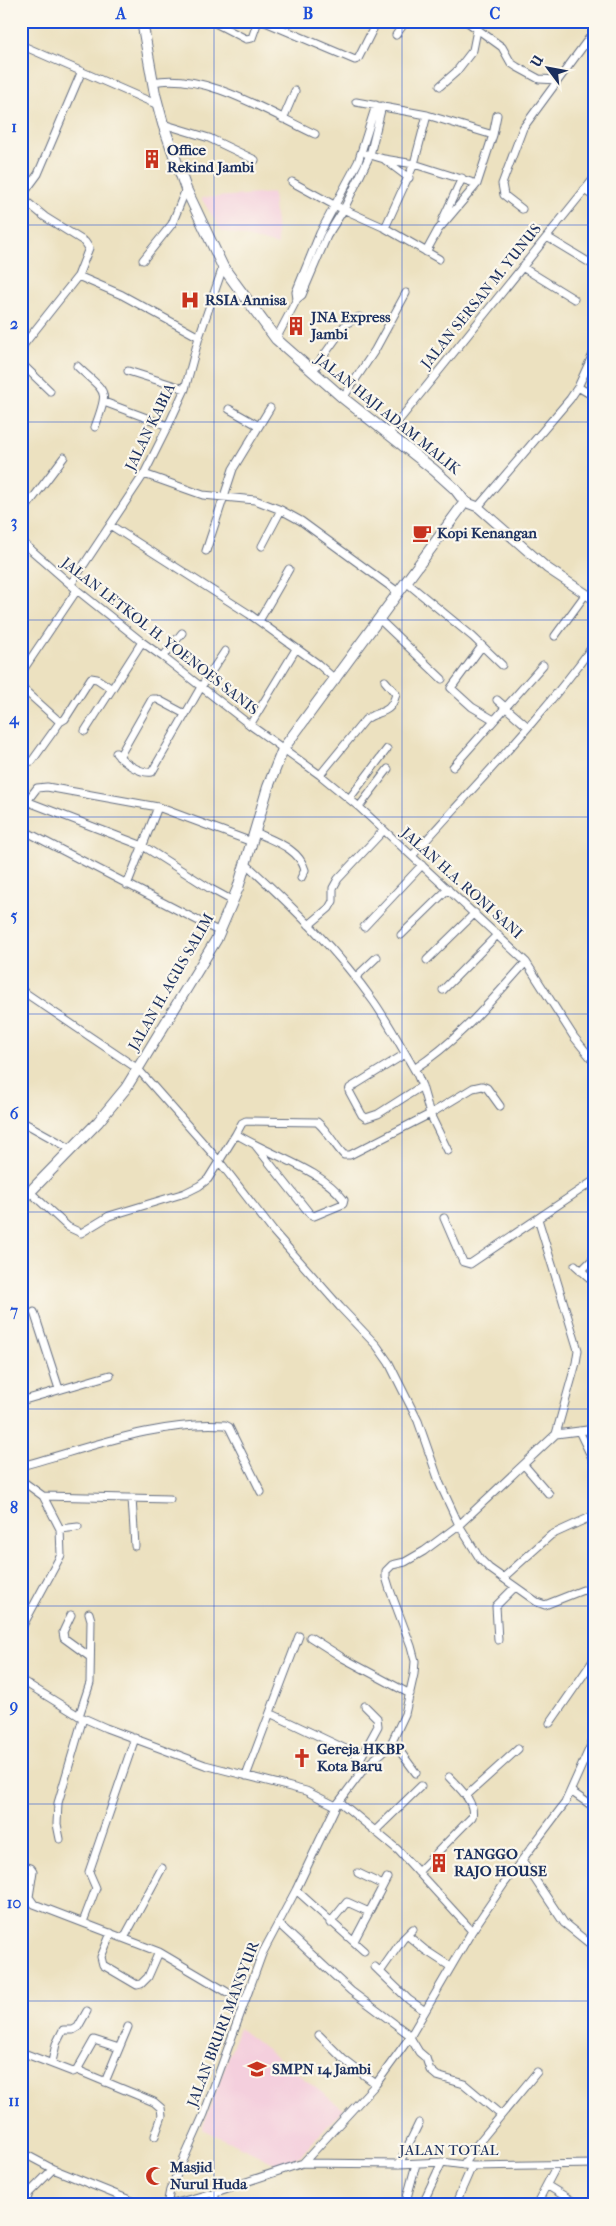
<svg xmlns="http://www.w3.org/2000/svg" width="616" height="2226" viewBox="0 0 616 2226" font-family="'IM FELL French Canon',serif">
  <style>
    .built { fill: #f4cfdd }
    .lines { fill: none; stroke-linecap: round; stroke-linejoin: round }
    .minor-casing { stroke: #646d80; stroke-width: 9 }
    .tertiary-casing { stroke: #646d80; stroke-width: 11 }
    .secondary-casing { stroke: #646d80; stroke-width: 12 }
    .minor { stroke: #fff; stroke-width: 7 }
    .tertiary { stroke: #fff; stroke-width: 9 }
    .secondary { stroke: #fff; stroke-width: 10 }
    .grid { fill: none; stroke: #1d4ed8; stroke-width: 1; stroke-opacity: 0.55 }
    .labels { text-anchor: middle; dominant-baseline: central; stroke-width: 4.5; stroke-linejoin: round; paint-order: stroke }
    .poi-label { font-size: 15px; font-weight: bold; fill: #1b2f5e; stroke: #fbf7ec; text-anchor: start }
    .street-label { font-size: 15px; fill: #1b2f5e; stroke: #fbf7ec }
    .neatline { fill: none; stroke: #1d4ed8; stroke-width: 2 }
    .grid-label { font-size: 16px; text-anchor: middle; font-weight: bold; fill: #1d4ed8 }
  </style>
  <rect width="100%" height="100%" fill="#fbf7ec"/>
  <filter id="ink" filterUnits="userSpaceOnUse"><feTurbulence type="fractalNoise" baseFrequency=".02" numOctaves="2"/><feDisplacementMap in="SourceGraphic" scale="10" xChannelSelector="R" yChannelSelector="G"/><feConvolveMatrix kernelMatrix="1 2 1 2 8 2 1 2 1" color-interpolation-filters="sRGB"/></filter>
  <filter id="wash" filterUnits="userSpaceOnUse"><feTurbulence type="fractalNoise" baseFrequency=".0096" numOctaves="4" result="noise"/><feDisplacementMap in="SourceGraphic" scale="20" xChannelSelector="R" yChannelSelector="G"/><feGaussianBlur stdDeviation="1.12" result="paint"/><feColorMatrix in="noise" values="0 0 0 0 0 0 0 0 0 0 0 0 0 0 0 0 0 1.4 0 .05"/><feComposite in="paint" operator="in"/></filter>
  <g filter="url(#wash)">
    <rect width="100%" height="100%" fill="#ece1c0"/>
    <path class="built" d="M273 193 278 245 222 231 201 198Z
      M239 2028 343 2109 301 2155 281 2166 202 2129Z"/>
  </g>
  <g filter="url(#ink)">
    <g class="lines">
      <g class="minor-casing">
        <path id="minor" d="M211 21 246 39 252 38 258 21
          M263 21 355 60 358 59 377 21
          M466 21 502 47 511 63 517 67 539 79 558 80
          M396 35 406 21
          M21 45 158 105
          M153 82C204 71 270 113 315 134
          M440 86 456 72 473 50 477 30
          M356 102 427 115 493 135
          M283 119 295 91
          M163 124 209 138 255 160
          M367 154 384 159 414 164 477 184
          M385 160 409 178
          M292 182 334 205 385 228 439 259
          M584 190 595 197
          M21 197 38 174 81 73
          M522 209 504 195 502 184 523 128 595 30
          M442 221 462 178
          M385 228 414 164 427 115
          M547 237 595 266
          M426 252 438 230 477 184 493 135 497 115
          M143 260 172 224 186 189
          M522 267 574 299
          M78 276 122 295 199 337
          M297 299 296 292 320 233 358 162 376 105
          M276 339 297 299 302 295 327 236 344 209 370 155 382 106
          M21 348 78 276 89 248 85 242 45 217 21 197
          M21 363 50 391
          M77 366C106 394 110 387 95 427
          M128 371 185 389
          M312 372 337 337 336 335 347 323 359 317
          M578 387 595 397
          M343 398 375 350 406 293
          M104 402 168 426
          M229 409 259 426
          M388 434 595 177
          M144 474 203 495 255 500 281 510 301 521 398 592
          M478 507 570 399 578 387 595 350
          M21 514 64 457
          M110 525 249 614 318 664 336 680
          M21 541 77 590 142 642 163 657 250 725 320 775 359 807 526 962 574 1037 595 1063
          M262 546 281 510
          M206 551 233 469 270 408
          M406 582 473 637 502 665
          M71 584 144 474 168 426 185 389 199 337 223 267
          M379 619 442 679
          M259 621 289 569
          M555 636 585 595
          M482 646 451 688 472 707 494 720
          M163 657 182 633
          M21 673 77 590
          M21 687 60 722 65 719 91 678 97 679 112 689
          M497 700 528 727
          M250 725 296 649
          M85 731 142 642
          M116 753C123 762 140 774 152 772L201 687 225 651
          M21 757 28 762 32 761 60 722
          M119 757 152 699H157L185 714
          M453 767 543 665
          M320 775 365 720C378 709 390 717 396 694L385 681
          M349 799 387 749
          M26 801 143 846 209 888 233 901
          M359 807 388 769
          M21 809 37 788 47 787 158 807 252 842
          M21 829 220 932
          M255 832C273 841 299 848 305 870L301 878
          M412 856C474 786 541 719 595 643
          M246 864C292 906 338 951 374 1002 390 1025 403 1050 417 1074L422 1086 430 1114 448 1151
          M127 885 158 807
          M309 925 329 908 333 901V888L338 879 384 830
          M364 927 422 865
          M401 935 448 889
          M427 960 475 913
          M355 978 377 957
          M21 990 138 1069 219 1161 273 1231 340 1307 377 1346 389 1363 418 1421 440 1484 459 1525 480 1559 489 1568 537 1602 545 1605 583 1590 595 1593
          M443 990 498 934
          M405 1054 350 1088 349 1091 362 1115 366 1118 378 1114 422 1086
          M414 1069C457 1042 492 1000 526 962
          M21 1121 71 1149
          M236 1134 242 1123 246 1121 317 1122C328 1131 334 1145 344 1155H350L430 1114 473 1088 482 1086 487 1088 500 1106
          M29 1191 68 1227 81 1233 109 1216 185 1193 199 1186 208 1179 236 1134C269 1155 320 1168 344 1200L343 1204 314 1216 310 1214 256 1146
          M444 1218 463 1262 470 1264 595 1180
          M575 1265 595 1283
          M581 1271 595 1257
          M34 1312 59 1389
          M21 1401 110 1375
          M579 1431 595 1464
          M556 1434 595 1429
          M524 1465 549 1494
          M21 1466C85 1449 160 1420 225 1425L229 1427 261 1492
          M21 1480 43 1496 60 1529 61 1555 21 1629
          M43 1496 170 1499
          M132 1498 135 1546
          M60 1529 78 1527
          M503 1578 551 1535 595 1515
          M71 1615 63 1632 64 1638 90 1657
          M310 1637 343 1658 410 1694
          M498 1640 496 1606 515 1587
          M21 1680 79 1716 106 1728 205 1765 306 1791 336 1806
          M274 1715 352 1752 366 1766
          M79 1716 90 1683 91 1620 89 1613
          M550 1723 595 1658
          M390 1746 399 1750 416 1773
          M360 1759 378 1726 377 1718 365 1706
          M246 1776 299 1636
          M572 1792 595 1808
          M466 1796 518 1749
          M340 1802 398 1850 472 1931
          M376 1830 421 1786
          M60 1839 57 1824 58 1803 83 1718
          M522 1860 564 1923 595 1948
          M21 1865 31 1868 33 1871 29 1897 34 1904 159 1952 244 2002
          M418 1872 472 1817C476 1802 458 1787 449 1777
          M358 1873 383 1885
          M296 1890 364 1951
          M83 1922 96 1888 89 1872 135 1738
          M330 1923 347 1902 369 1912
          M279 1924 351 1991 411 2036
          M111 1933 101 1957 103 1965 137 1985 141 1984 148 1977 159 1952
          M407 1935 425 1950 451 1967
          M124 1938 162 1868
          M354 1941 387 1878
          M375 1967 409 2000 425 2011
          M380 1972 403 1939 413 1929
          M319 2035 343 2059 376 2084
          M410 2037 419 2052 426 2058 430 2070 437 2076 464 2084 501 2115
          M21 2052 73 2072 77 2070 94 2040 119 2048
          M52 2062 56 2044 63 2030H73L78 2027 87 2011
          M77 2070 154 2102 161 2108 162 2116 155 2136
          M105 2082 128 2027
          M21 2152 53 2169 142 2205
          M303 2163 399 2164 442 2162 472 2166 595 2164
          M399 2164 419 2123
          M463 2165 475 2147 537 2072
          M548 2186 579 2205
          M25 2205 29 2193 53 2169
          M167 2205 170 2190 204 2114 262 1954 296 1890 336 1806 366 1766 390 1746 405 1714 414 1674 415 1661 411 1646 390 1590 386 1577V1571L392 1565 405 1562 424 1551 459 1525 556 1434 576 1363 578 1350 538 1219
          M169 2205 216 2192 303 2163 376 2084 410 2037 472 1931 504 1884 565 1803 595 1736
          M213 2205 216 2192
          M405 2205 416 2164
          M422 2205 442 2162
          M455 2205 472 2166
          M536 2205 557 2165"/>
      </g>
      <g class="tertiary-casing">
        <path id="tertiary" d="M465 502 478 507 547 568 595 600"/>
      </g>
      <g class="secondary-casing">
        <path id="secondary" d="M21 1201 98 1122 126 1088 216 940 238 888 268 787 283 749 465 502 455 489 434 470 343 398 276 339 223 267 186 189 163 124 155 94 142 21"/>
      </g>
      <use href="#minor" class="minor"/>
      <use href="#tertiary" class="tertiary"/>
      <use href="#secondary" class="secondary"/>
    </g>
  </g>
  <path class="grid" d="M214 21V2205M402 21V2205M21 225H595M21 422H595M21 620H595M21 817H595M21 1014H595M21 1212H595M21 1409H595M21 1606H595M21 1804H595M21 2001H595"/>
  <defs>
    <g id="building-bare" transform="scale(1.5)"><path d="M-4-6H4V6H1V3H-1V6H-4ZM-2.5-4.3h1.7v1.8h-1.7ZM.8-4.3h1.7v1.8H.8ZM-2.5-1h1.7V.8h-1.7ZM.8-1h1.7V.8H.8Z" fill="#c8321e" stroke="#fbf7ec" stroke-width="2.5" paint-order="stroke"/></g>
    <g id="hospital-bare" transform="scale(1.5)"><path d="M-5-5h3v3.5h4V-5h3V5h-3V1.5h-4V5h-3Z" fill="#c8321e" stroke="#fbf7ec" stroke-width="2.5" paint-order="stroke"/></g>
    <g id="cafe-bare" transform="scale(1.5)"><path d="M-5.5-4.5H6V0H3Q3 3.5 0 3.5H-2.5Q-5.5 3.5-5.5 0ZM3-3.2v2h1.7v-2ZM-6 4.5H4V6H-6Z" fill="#c8321e" stroke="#fbf7ec" stroke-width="2.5" paint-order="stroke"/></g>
    <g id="church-bare" transform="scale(1.5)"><path d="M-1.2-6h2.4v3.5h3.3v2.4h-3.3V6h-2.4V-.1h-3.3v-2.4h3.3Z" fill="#c8321e" stroke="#fbf7ec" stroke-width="2.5" paint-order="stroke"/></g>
    <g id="school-bare" transform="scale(1.5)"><path d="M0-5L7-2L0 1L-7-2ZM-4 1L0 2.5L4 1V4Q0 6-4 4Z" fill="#c8321e" stroke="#fbf7ec" stroke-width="2.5" paint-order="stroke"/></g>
    <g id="mosque-bare" transform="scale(1.5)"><path d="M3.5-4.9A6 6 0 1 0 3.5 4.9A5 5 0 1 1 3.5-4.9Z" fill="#c8321e" stroke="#fbf7ec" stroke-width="2.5" paint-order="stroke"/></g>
  </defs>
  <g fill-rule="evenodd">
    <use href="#building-bare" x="152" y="159"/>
    <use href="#hospital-bare" x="190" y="300"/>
    <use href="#building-bare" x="296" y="326"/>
    <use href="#cafe-bare" x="422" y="533"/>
    <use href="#church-bare" x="302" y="1758"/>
    <use href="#building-bare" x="439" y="1863"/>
    <use href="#school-bare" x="257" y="2069"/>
    <use href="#mosque-bare" x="155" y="2176"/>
  </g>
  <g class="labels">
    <g class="poi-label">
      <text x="167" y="150">Office<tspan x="167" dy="17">Rekind Jambi</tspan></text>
      <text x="205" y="300">RSIA Annisa</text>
      <text x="311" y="317">JNA Express<tspan x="311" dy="17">Jambi</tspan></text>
      <text x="437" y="533">Kopi Kenangan</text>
      <text x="317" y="1749">Gereja HKBP<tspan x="317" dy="17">Kota Baru</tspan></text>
      <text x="454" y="1854">TANGGO<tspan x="454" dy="17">RAJO HOUSE</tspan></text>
      <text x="272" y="2069">SMPN 14 Jambi</text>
      <text x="170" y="2167">Masjid<tspan x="170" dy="17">Nurul Huda</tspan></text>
    </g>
    <g class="street-label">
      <text transform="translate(481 296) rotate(-51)">JALAN SERSAN M. YUNUS</text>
      <text transform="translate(388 414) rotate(39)">JALAN HAJI ADAM MALIK</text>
      <text transform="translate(150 427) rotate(-64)">JALAN KABIA</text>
      <text transform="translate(160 636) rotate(38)">JALAN LETKOL H. YOENOES SANIS</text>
      <text transform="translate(462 883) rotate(42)">JALAN H.A. RONI SANI</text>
      <text transform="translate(171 982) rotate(-60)">JALAN H. AGUS SALIM</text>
      <text transform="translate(223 2024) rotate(-69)">JALAN BRURI MANSYUR</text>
      <text x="449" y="2150">JALAN TOTAL</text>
    </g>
  </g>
  <rect width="616" height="2226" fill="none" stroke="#fbf7ec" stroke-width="55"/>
  <g transform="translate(548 68) rotate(302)" stroke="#fbf7ec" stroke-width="4" paint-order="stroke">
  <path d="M0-4L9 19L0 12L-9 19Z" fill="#1b2f5e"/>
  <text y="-8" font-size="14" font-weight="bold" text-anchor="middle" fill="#1b2f5e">U</text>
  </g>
  <rect x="28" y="28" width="560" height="2170" class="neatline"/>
  <g class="grid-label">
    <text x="121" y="19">A</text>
    <text x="308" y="19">B</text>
    <text x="495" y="19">C</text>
    <text x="14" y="132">1</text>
    <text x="14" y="329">2</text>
    <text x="14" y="527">3</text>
    <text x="14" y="724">4</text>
    <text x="14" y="921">5</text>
    <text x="14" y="1119">6</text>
    <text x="14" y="1316">7</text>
    <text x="14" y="1513">8</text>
    <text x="14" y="1711">9</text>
    <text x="14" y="1908">10</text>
    <text x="14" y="2106">11</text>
  </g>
</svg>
